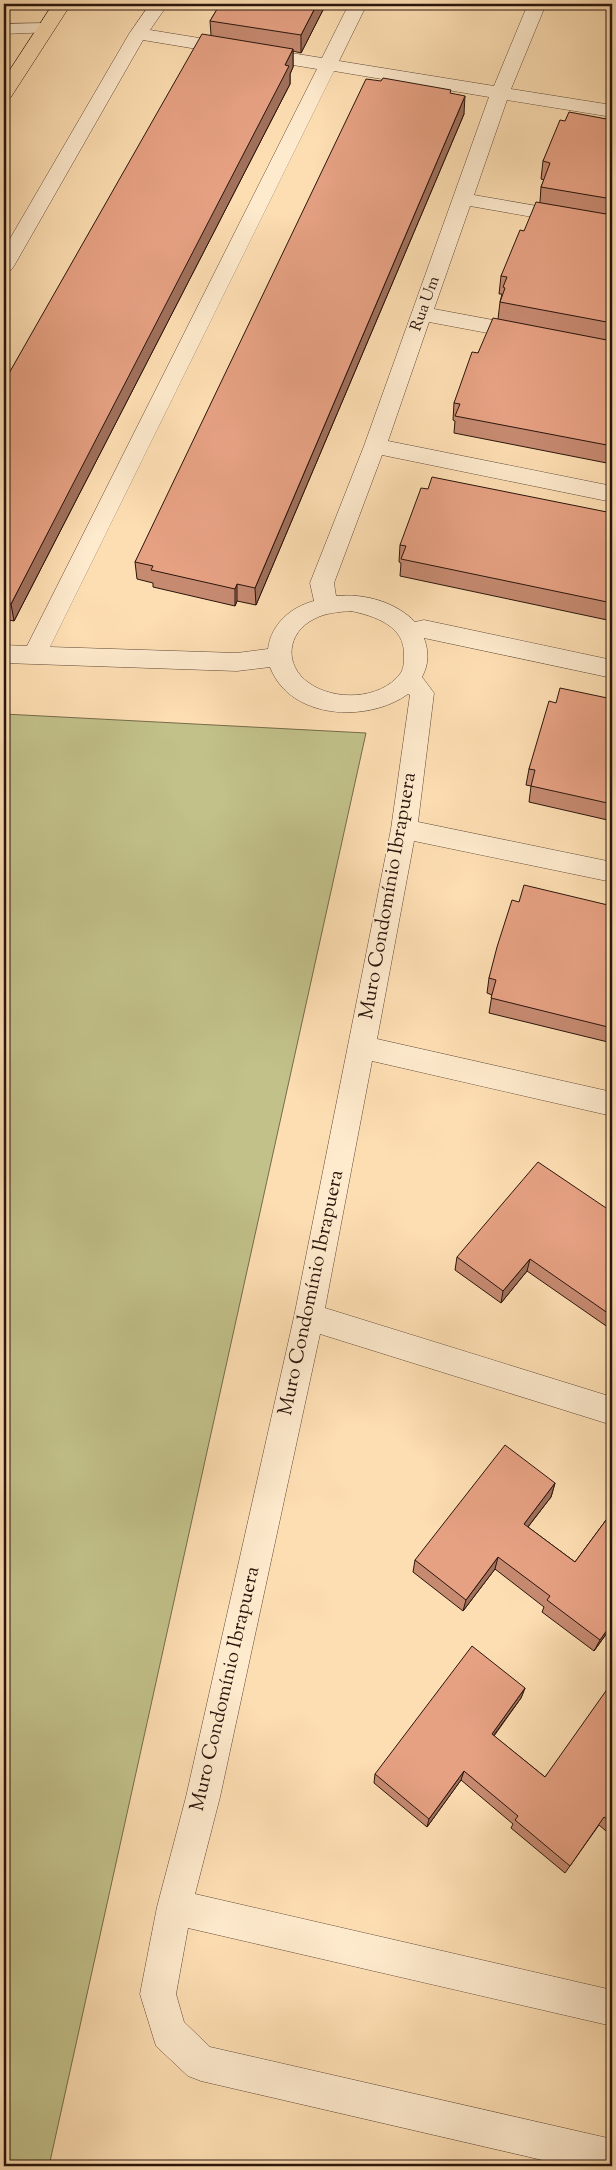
<svg xmlns="http://www.w3.org/2000/svg" width="616" height="2170" viewBox="0 0 616 2170" font-family="'Sorts Mill Goudy',serif">
  <style>
    .green { fill: #c2c18a; stroke: #766b4b }
    .lines { fill: none; stroke-linecap: round; stroke-linejoin: round }
    .minor-casing { stroke: #5f4736; stroke-width: 1 }
    .primary-casing { stroke: #2a150c; stroke-width: 1 }
    .minor { fill: #feeacd; fill-rule: evenodd }
    .primary { fill: #fddeb2; fill-rule: evenodd }
    .wall { fill: #c68a71; stroke: #2a150c }
    .shaded-wall { fill: #a1715c; stroke: #2a150c }
    .building { fill: #e6a183; stroke: #2a150c }
    .labels { text-anchor: middle; dominant-baseline: central; stroke-width: 4; stroke-linejoin: round; paint-order: stroke }
    .far-street-label { font-size: 16px; fill: #2a150c; stroke: #feeacd }
    .street-label { font-size: 20px; fill: #2a150c; stroke: #feeacd }
  </style>
  <rect width="100%" height="100%" fill="#fddeb2"/>
  <filter id="stains"><feTurbulence type="fractalNoise" baseFrequency=".004" numOctaves="4"/><feColorMatrix values="0 0 0 0 .2 0 0 0 0 .09 0 0 0 0 .02 0 0 0 .5 -.17"/></filter>
  <radialGradient id="worn" r=".72"><stop offset=".6" stop-color="#630" stop-opacity="0"/><stop offset="1" stop-color="#630" stop-opacity=".3"/></radialGradient>
  <path class="green" d="M4 714 366 733 49 2166H4Z"/>
  <g class="lines">
    <g class="minor-casing">
      <path id="minor" d="M150 4H168L150 30 322 58 349 4H367L339 61 494 86 528 4H546L511 89 612 105V117L507 100 474 195 612 219V231L470 206 434 309 525 326 532 328 535 333 532 338 525 340 429 322 388 441 612 486V502L382 455 334 583 336 596C364 593 396 602 415 622L424 620 612 660V678L424 638C429 652 429 664 422 677L434 693 418 822 612 862V882L414 841 377 1039 612 1092V1116L372 1061 325 1308 612 1397V1425L320 1334 220 1797 195 1894 612 1990V2026L188 1928 176 1994 184 2022 210 2047 612 2139V2166H568L201 2081 188 2076 156 2046 140 1994 157 1907 186 1797 294 1317 391 829 410 695 408 694C368 723 290 720 270 667L237 671 4 663V645L27 646 317 69 143 40 14 266 11 270 4 272V249L129 34ZM334 71 489 97 364 446 310 583 314 601C291 607 271 624 268 649L237 653 50 647ZM351 611C375 616 405 626 404 655 404 661 404 669 400 674 380 700 334 701 309 683 284 666 286 633 314 619 325 613 338 612 351 611Z
        M45 23 51 24 54 28 51 32 4 34V24Z"/>
    </g>
    <g class="primary-casing">
      <path id="primary" d="M53 4H71L11 97 4 99V79Z"/>
    </g>
    <use href="#minor" class="minor"/>
    <use href="#primary" class="primary"/>
  </g>
  <path class="wall" d="M218 4H326L301 53 293 51V67L290 74V84L14 621 4 619V382L211 35 210 21 218 8Z
    M451 93 464 114 256 605 237 601 235 606 153 587V583L137 579 135 562Z
    M612 120V464L454 433 455 421 453 420 454 403 478 353 498 319 500 302 502 294H499L501 276 540 202 541 187 544 180 541 179 543 161 565 121Z
    M612 513V621L400 576 401 563 399 562 400 545Z
    M612 699V821L529 802 531 786 526 785 529 769 556 703Z
    M519 902 612 906V1043L489 1013 492 995 487 993 489 978Z
    M612 1212V1330L527 1271 501 1303 455 1270 457 1257Z
    M555 1483 551 1497 528 1527 575 1562 612 1512V1626L594 1651 542 1612 544 1607 495 1569 463 1611 413 1572 415 1560Z
    M525 1688 521 1698 494 1736 545 1777 612 1692V1836L599 1825 565 1873 511 1828 513 1824 461 1780 427 1827 374 1783 375 1774Z"/>
  <path class="shaded-wall" d="M317 4H326L301 53V35Z
    M293 49V67L290 74V84L14 621 11 604Z
    M465 96 464 114 256 605 255 588Z
    M237 584V601L235 606V589Z
    M530 1259 527 1271 501 1303 503 1291Z
    M555 1483 551 1497 520 1537 524 1524Z
    M498 1557 495 1569 463 1611 466 1600Z
    M612 1623V1626L594 1651 600 1640Z
    M525 1688 521 1698 488 1743 492 1734Z
    M464 1771 461 1780 427 1827 429 1819Z"/>
  <path class="building" d="M220 4H317L301 35 210 21Z
    M202 34 293 49 285 65 289 66 11 604 4 602V382Z
    M383 78 451 90 450 93 465 96 255 588 237 584 235 589 151 570 153 566 135 562 366 79 381 81Z
    M569 112 612 120V199L541 187 550 163 543 161 560 120 565 121Z
    M536 202 612 215V323L500 302 505 288 503 287 507 277 501 276 520 230 524 231Z
    M493 318 612 341V446L455 416 460 404 454 403 472 352 478 353Z
    M432 477 612 513V603L401 559 406 546 400 545 421 488 428 489Z
    M560 688 612 699V804L531 786 535 770 529 769 549 701 556 703Z
    M524 885 612 906V1028L491 998 496 980 489 978 497 947 512 900 519 902Z
    M538 1162 612 1212V1316L530 1259 503 1291 457 1257Z
    M505 1445 555 1483 524 1524 575 1562 612 1512V1623L600 1640 547 1600 550 1596 498 1557 466 1600 415 1560Z
    M472 1646 525 1688 492 1734 545 1777 608 1688 612 1692V1823L604 1817 570 1866 515 1820 518 1816 464 1771 429 1819 375 1774Z"/>
  <g class="labels">
    <g class="far-street-label">
      <text transform="translate(426 304) rotate(-70)">Rua Um</text>
    </g>
    <g class="street-label">
      <text transform="translate(389 896) rotate(-80)">Muro Condomínio Ibrapuera</text>
      <text transform="translate(312 1293) rotate(-78)">Muro Condomínio Ibrapuera</text>
      <text transform="translate(226 1689) rotate(-77)">Muro Condomínio Ibrapuera</text>
    </g>
  </g>
  <rect width="616" height="2170" fill="none" stroke="#fddeb2" stroke-width="20"/>
  <rect x="5" y="5" width="606" height="2160" fill="none" stroke="#2a150c" stroke-width="2.5"/>
  <rect x="10" y="10" width="596" height="2150" fill="none" stroke="#2a150c"/>
  <rect width="100%" height="100%" filter="url(#stains)"/>
  <rect width="100%" height="100%" fill="url(#worn)"/>
</svg>
